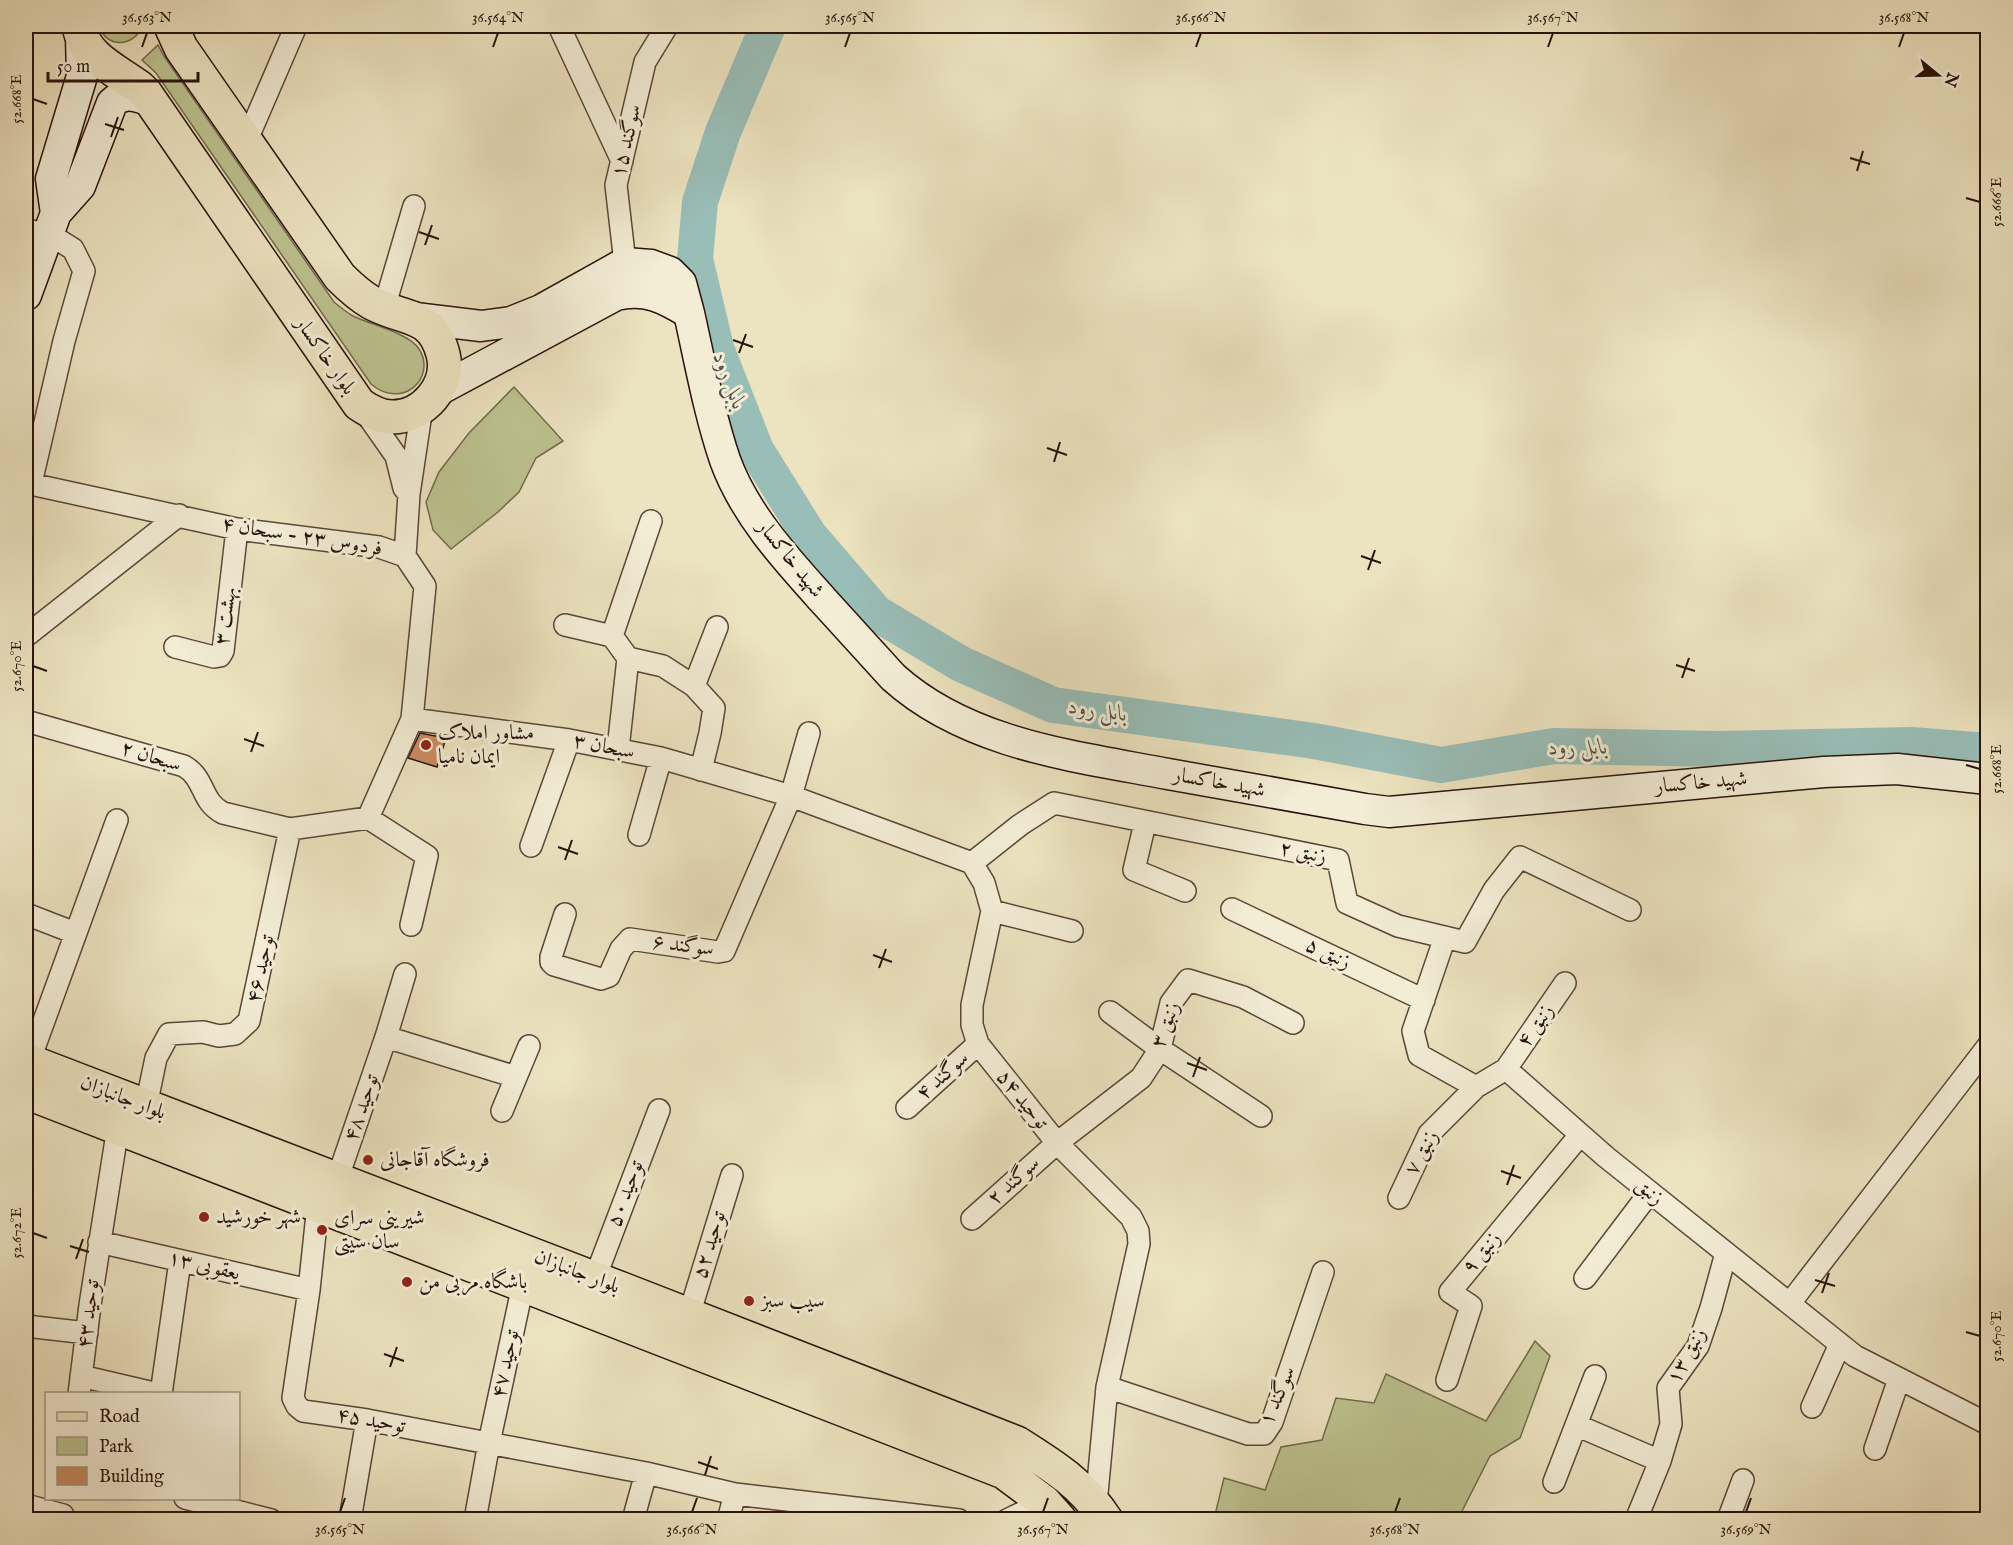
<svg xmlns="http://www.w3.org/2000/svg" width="2013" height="1545" viewBox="0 0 2013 1545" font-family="'IM FELL English',Amiri,serif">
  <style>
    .green { fill: #bcc28f; stroke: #726a4c; stroke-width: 1.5 }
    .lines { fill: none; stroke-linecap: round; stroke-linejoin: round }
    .river { stroke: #99bdb7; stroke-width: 36 }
    .building { fill: #c98b62; stroke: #29130a; stroke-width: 1.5 }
    .street-casing { stroke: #5a4738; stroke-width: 24 }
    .secondary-casing { stroke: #29130a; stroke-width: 33 }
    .primary-casing { stroke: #29130a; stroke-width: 36 }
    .highway-casing { stroke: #29130a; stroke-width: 36 }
    .street { stroke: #f3edd6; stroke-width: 21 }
    .secondary { stroke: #f3edd6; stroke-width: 30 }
    .primary { stroke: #ece3c0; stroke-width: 33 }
    .highway { stroke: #ece3c0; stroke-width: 33 }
    .ticks { fill: none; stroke: #29130a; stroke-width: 2 }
    .poi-dot { fill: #8f2418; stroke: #f3edd6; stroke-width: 2 }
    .labels { text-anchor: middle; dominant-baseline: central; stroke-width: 6; stroke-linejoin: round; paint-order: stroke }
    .street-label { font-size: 21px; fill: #29130a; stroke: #f3edd6 }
    .poi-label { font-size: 21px; fill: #29130a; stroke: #f3edd6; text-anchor: start }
    .water-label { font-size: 22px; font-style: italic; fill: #504e47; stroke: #f3edd6 }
    .neatline { fill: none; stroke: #29130a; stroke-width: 2 }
    .ticks-label { font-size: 15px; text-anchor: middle; fill: #29130a }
  </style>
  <rect width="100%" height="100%" fill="#ece3c0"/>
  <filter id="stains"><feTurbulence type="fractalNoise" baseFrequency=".00333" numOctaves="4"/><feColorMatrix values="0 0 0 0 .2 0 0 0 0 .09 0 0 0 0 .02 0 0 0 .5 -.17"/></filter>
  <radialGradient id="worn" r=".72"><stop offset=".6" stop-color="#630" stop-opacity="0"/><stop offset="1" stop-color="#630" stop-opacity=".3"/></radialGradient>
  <path class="green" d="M100 26H142C135 47 105 49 100 26Z
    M158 45 164 56 334 302C340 307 346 312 353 316 371 325 409 333 419 349 437 377 403 411 371 384L156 73 142 60Z
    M514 387 563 441 536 458 519 492 498 512 451 549 433 530 426 502 439 472 469 433Z
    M1535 1341 1550 1356 1520 1438 1490 1456 1458 1519H1214L1224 1478 1265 1490 1281 1447 1322 1440 1336 1398 1374 1403 1386 1374 1486 1421Z"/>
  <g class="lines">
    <path class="river" d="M768 26 723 132 700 202 695 259 716 348 756 450 809 535 876 613 961 664 1053 705 1314 741 1441 765 1554 746 1720 749 1911 745 1988 751"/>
  </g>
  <path class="building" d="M420 733 446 738 437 767 408 758Z"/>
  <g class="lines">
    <g class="street-casing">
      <path id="street" d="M559 26 622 161
        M246 142 296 26
        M26 230 49 234 73 249 84 271 64 341 31 483
        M625 263 616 185 645 62 667 26
        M384 308 414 206
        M363 409 396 456 404 488 409 494 422 407
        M26 483 237 529 379 547 405 556 425 586 412 719 368 818 290 829 223 813C200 801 206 779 184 766L26 721
        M405 556 409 494
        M565 625 612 636 628 658 663 666 694 686 714 708 710 733 701 770
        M26 636 179 515
        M612 636 651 521
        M175 647 214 657 220 656 223 651 237 529
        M694 686 717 627
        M412 719 569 740 661 758 791 796 972 863 984 883 992 911 972 1005V1025L978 1044 1057 1143 1131 1217 1138 1231 1139 1244 1107 1387 1096 1504
        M618 749 628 658
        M368 818 427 856 411 925
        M1145 823 1134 870 1185 891
        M639 835 661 758
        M531 846 569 740
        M972 863 1020 825 1054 803 1338 860 1347 903 1398 926 1465 942 1494 890 1520 857 1630 910
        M1232 909 1424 1000
        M992 911 1072 931
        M26 914 75 933
        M565 914 551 957V962L554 965 601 979 609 976 621 949 630 939 718 952 724 951 791 796 809 733
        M1445 937 1413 1031 1419 1055 1476 1087 1506 1069 1606 1157 1855 1356 1988 1424
        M1110 1012 1160 1049 1261 1116
        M386 1037 516 1077
        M29 1062 117 820
        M1506 1069 1565 983
        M146 1106 156 1058 169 1034 203 1032 219 1036 235 1034 249 1021 290 829
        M907 1108 978 1044
        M502 1111 529 1046
        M337 1180 386 1037 405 974
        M1399 1198 1429 1134 1476 1087
        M318 1205 309 1290 293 1398 297 1406 303 1411 367 1420 646 1473 735 1494 959 1520
        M972 1219 1057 1143 1141 1078 1160 1049 1171 1003 1188 980 1243 997 1293 1023
        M99 1242 309 1290
        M595 1278 659 1110
        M1585 1278 1650 1192
        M1790 1303 1988 1046
        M689 1315 732 1175
        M26 1326 87 1333
        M81 1376 158 1394
        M1447 1380 1471 1306 1450 1292 1580 1135
        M1107 1387 1248 1434H1264L1272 1422 1323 1272
        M79 1394 90 1305 118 1127
        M161 1394 180 1261
        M1812 1407 1840 1344
        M1576 1425 1660 1461
        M1875 1449 1899 1379
        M1554 1482 1595 1376
        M185 1498 271 1520
        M26 1505 63 1515
        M350 1520 367 1420
        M475 1520 489 1443 523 1285
        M633 1520 646 1473
        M728 1520 735 1494
        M1007 1520 1044 1502
        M1636 1520 1660 1461 1671 1424 1668 1388 1698 1346 1711 1308 1726 1253
        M1728 1520 1743 1480"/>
    </g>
    <g class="secondary-casing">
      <path id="secondary" d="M81 36 82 76 51 179 56 213 80 186 112 103C124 91 136 96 151 101
        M26 295 56 213
        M689 313C700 362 709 413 725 460 744 513 785 558 822 599 846 625 869 651 893 677 967 744 1073 756 1168 774 1233 785 1299 797 1365 809L1389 812 1824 772 1897 769 1988 779
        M415 318 481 326 511 322 541 310 625 263 651 265 670 272 681 283 689 313C664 298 646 288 616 295L437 391"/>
    </g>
    <g class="primary-casing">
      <path id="primary" d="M79 26C84 57 116 70 139 87L146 94 359 404C369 411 380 417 392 417 424 417 451 385 443 354 432 312 403 320 372 303 360 296 350 287 340 277L181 48 171 26"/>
    </g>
    <g class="highway-casing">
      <path id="highway" d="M26 1060 627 1291 1017 1443C1052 1465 1083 1484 1106 1520
        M26 1092 1004 1472 1044 1502 1060 1520"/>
    </g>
    <use href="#street" class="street"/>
    <use href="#secondary" class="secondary"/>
    <use href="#primary" class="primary"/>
    <use href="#highway" class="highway"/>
  </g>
  <path class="ticks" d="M142 47 147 33M493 47 498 33M845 47 850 33M1196 47 1201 33M1548 47 1553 33M1899 47 1904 33M33 99 47 104M105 124 124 130M111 137 118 117M1850 158 1870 164M1857 171 1863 151M1966 198 1980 202M419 232 439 239M425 245 432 225M733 340 753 347M739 353 746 334M1047 448 1067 455M1054 462 1060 442M1361 556 1381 563M1368 570 1375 550M1676 665 1695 671M33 666 47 671M1682 678 1689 658M244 739 264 746M251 752 258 732M1966 765 1980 769M558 847 578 854M565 860 572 840M873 955 892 962M879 968 886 949M1187 1063 1207 1070M1193 1077 1200 1057M1501 1171 1521 1178M1507 1185 1514 1165M33 1233 47 1238M70 1246 89 1252M76 1259 83 1239M1815 1280 1835 1286M1822 1293 1829 1273M1966 1332 1980 1336M384 1354 404 1361M390 1367 397 1347M698 1462 718 1469M705 1475 711 1456M340 1512 345 1498M692 1512 697 1498M1043 1512 1048 1498M1395 1512 1400 1498M1746 1512 1751 1498"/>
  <g class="poi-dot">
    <circle cx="426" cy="745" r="6"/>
    <circle cx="368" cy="1160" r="6"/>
    <circle cx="204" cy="1217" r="6"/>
    <circle cx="322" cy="1230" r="6"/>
    <circle cx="407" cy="1282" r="6"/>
    <circle cx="749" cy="1301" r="6"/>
  </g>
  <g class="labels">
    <g class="street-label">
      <text transform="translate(627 141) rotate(-77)">سوگند ۱۵</text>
      <text transform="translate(325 356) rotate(55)">بلوار خاکسار</text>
      <text transform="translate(302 537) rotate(9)">فردوس ۲۳ - سبحان ۴</text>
      <text transform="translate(790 559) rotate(51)">شهید خاکسار</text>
      <text transform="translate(226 616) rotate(-82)">بهشت ۳</text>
      <text transform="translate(604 747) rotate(11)">سبحان ۳</text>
      <text transform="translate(151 757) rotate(17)">سبحان ۲</text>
      <text transform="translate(1219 783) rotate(10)">شهید خاکسار</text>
      <text transform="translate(1701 783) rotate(-5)">شهید خاکسار</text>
      <text transform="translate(1303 853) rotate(11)">زنبق ۲</text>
      <text transform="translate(683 946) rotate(7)">سوگند ۶</text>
      <text transform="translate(1328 954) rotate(25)">زنبق ۵</text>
      <text transform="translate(261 969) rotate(-78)">توحید ۴۶</text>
      <text transform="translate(1166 1025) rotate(-70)">زنبق ۳</text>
      <text transform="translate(1536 1026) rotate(-55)">زنبق ۴</text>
      <text transform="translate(943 1076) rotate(-42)">سوگند ۴</text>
      <text transform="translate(123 1098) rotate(21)">بلوار جانبازان</text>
      <text transform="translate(1022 1100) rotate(51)">توحید ۵۴</text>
      <text transform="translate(362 1108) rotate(-71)">توحید ۴۸</text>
      <text transform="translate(1422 1153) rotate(-61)">زنبق ۷</text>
      <text transform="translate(1014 1181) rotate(-42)">سوگند ۲</text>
      <text transform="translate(1649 1192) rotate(39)">زنبق</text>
      <text transform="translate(626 1194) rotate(-70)">توحید ۵۰</text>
      <text transform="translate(710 1245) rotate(-73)">توحید ۵۲</text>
      <text transform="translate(1482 1253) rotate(-50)">زنبق ۹</text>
      <text transform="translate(204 1266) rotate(13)">یعقوبی ۱۳</text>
      <text transform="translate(577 1272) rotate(21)">بلوار جانبازان</text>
      <text transform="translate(89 1314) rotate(-83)">توحید ۴۳</text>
      <text transform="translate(1687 1356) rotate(-62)">زنبق ۱۳</text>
      <text transform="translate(506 1364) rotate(-78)">توحید ۴۷</text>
      <text transform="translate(1278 1396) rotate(-67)">سوگند ۱</text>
      <text transform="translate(371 1421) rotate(10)">توحید ۴۵</text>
    </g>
    <g class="poi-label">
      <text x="438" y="733">مشاور املاک<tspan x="438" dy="24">ایمان نامیا</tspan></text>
      <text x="380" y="1160">فروشگاه آقاجانی</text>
      <text x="216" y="1217">شهر خورشید</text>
      <text x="334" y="1218">شیرینی سرای<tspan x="334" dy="24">سان سیتی</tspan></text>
      <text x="419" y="1282">باشگاه مربی من</text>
      <text x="761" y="1301">سیب سبز</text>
    </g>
    <g class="water-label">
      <text transform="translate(729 381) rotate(69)">بابل رود</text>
      <text transform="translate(1098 711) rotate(8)">بابل رود</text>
      <text transform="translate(1578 748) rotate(-1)">بابل رود</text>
    </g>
  </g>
  <rect width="2013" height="1545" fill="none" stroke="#ece3c0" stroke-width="66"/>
  <rect x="45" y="1392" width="195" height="108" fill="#f3edd6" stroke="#a29684" stroke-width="1.5"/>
  <rect x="57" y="1412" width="30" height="9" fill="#ece3c0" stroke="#a29684" stroke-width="1.5"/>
  <text x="99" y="1422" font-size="18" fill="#29130a">Road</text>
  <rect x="57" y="1437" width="30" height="18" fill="#bcc28f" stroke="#a29684" stroke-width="1.5"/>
  <text x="99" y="1452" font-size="18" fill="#29130a">Park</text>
  <rect x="57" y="1467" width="30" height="18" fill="#c98b62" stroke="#a29684" stroke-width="1.5"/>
  <text x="99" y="1482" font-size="18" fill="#29130a">Building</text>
  <g transform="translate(1938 75) rotate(109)" stroke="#f3edd6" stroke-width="4.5" paint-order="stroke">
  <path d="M0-4.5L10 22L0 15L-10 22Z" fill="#29130a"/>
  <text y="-9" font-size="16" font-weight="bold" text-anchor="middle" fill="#29130a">N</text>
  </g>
  <path d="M48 72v9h150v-9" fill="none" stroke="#29130a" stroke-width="3"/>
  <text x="57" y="72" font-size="18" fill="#29130a" stroke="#f3edd6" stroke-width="4.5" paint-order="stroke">50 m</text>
  <rect x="33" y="33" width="1947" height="1479" class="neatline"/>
  <g class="ticks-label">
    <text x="147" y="22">36.563°N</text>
    <text x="498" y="22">36.564°N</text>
    <text x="850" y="22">36.565°N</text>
    <text x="1201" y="22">36.566°N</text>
    <text x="1553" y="22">36.567°N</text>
    <text x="1904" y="22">36.568°N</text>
    <text transform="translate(16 99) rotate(-90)" y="5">52.668°E</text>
    <text transform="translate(1996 202) rotate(-90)" y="5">52.666°E</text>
    <text transform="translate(16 666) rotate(-90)" y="5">52.670°E</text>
    <text transform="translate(1996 769) rotate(-90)" y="5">52.668°E</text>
    <text transform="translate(16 1233) rotate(-90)" y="5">52.672°E</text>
    <text transform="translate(1996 1336) rotate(-90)" y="5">52.670°E</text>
    <text x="340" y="1534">36.565°N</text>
    <text x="692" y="1534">36.566°N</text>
    <text x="1043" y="1534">36.567°N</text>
    <text x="1395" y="1534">36.568°N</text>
    <text x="1746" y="1534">36.569°N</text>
  </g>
  <rect width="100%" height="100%" filter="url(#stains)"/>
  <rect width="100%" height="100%" fill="url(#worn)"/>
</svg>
